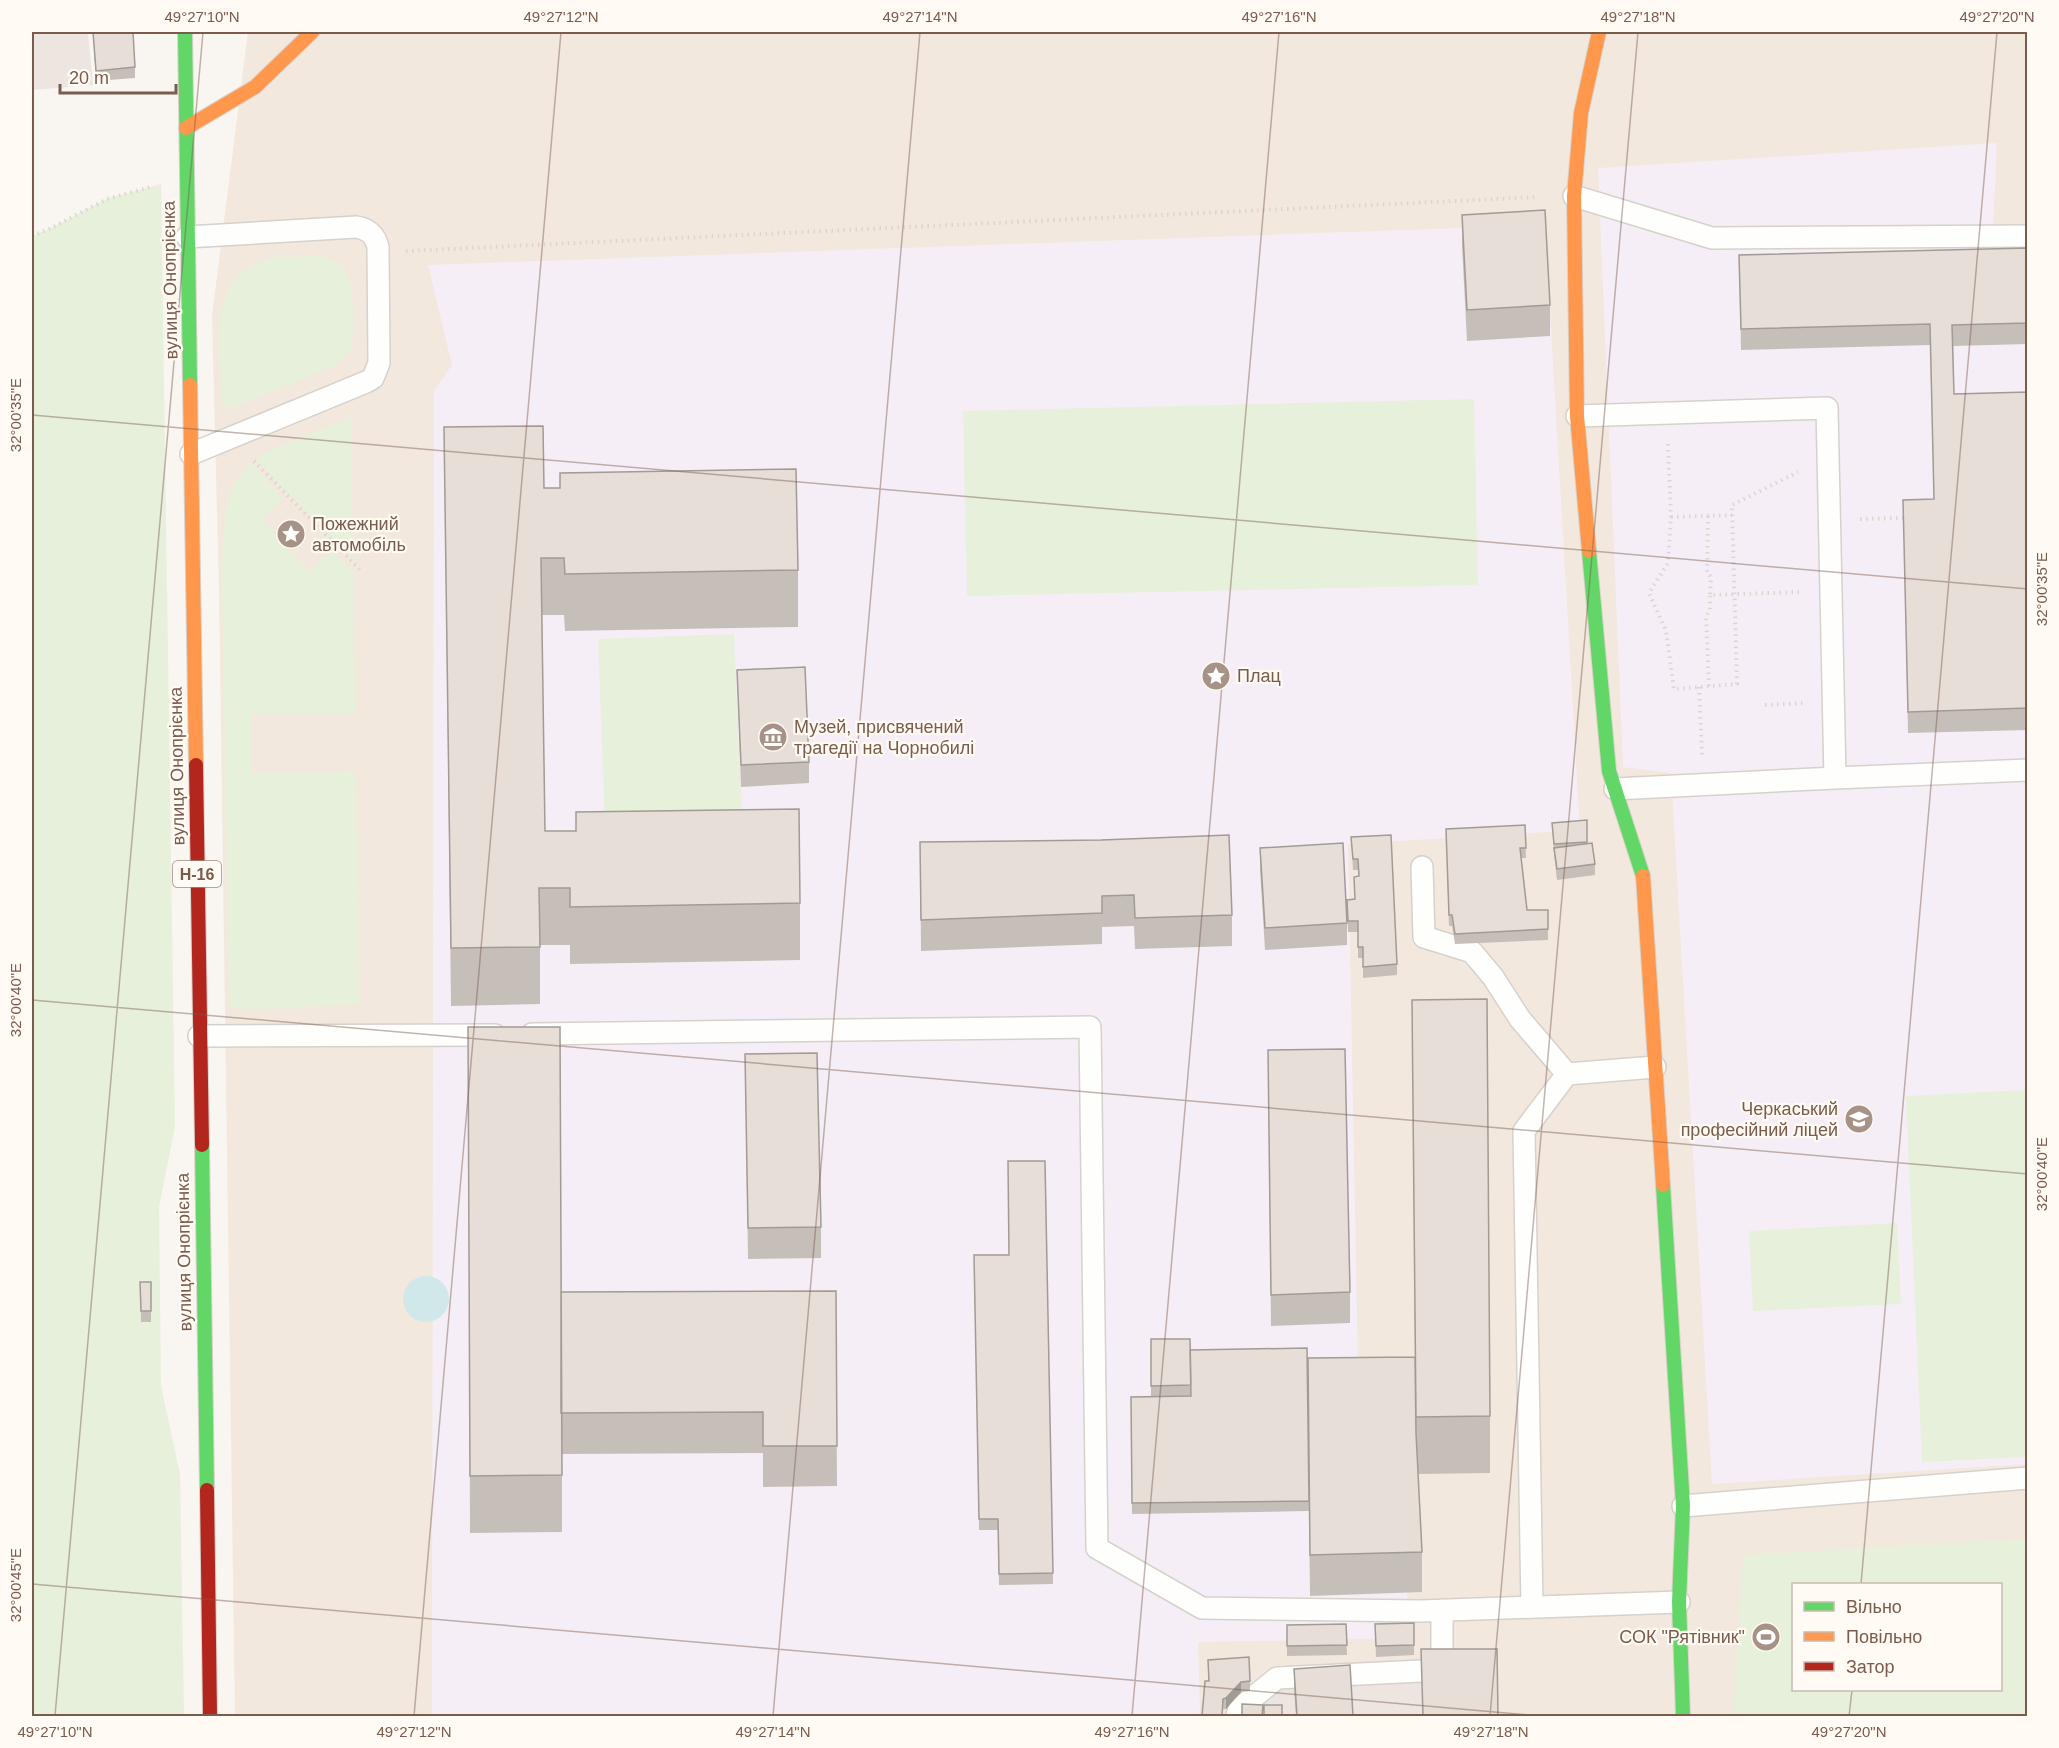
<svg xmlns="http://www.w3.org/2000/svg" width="2059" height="1748" viewBox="0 0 2059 1748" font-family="Arial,sans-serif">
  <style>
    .residential { fill: #f2e8de; fill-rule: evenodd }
    .industrial { fill: #ede5e0 }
    .education { fill: #f6eef6 }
    .green { fill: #e7f0db; fill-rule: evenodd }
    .water { fill: #d0e8ea }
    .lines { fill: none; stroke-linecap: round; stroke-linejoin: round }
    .lane-casing { stroke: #d7d1cb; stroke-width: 24 }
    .fast-casing { stroke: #d9d2cb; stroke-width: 16 }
    .slow-casing { stroke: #d9d2cb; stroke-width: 16 }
    .jam-casing { stroke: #d9d2cb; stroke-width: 16 }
    .path { stroke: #dcd5d0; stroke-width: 4; stroke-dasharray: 1.5 4.5; stroke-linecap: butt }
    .lane { stroke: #fefefd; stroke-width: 21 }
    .fast { stroke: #63d668; stroke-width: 14 }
    .slow { stroke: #ff974d; stroke-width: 14 }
    .jam { stroke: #b3261e; stroke-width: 14 }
    .wall { fill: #c6bfb9 }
    .shaded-wall { fill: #a19b96 }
    .building { fill: #e6ded7; stroke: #a19b96; stroke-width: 1.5 }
    .ticks { fill: none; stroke: #7a5c4d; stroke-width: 1.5; stroke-opacity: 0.45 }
    .labels { text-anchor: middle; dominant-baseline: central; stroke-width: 4.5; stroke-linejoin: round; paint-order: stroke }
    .shield { fill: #fffaf3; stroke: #a28b7f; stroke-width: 1.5 }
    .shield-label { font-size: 16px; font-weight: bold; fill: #7a5c4d }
    .street-label { font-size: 18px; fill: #7a5c4d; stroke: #fffaf3 }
    .poi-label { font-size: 18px; fill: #7a5c4d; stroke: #fffaf3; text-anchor: start }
    .neatline { fill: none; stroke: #7a5c4d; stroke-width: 2 }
    .ticks-label { font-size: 15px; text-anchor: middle; fill: #7a5c4d }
  </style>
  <rect width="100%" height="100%" fill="#f9f5f0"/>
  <path class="residential" d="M248 32H2027V1716H235L219 589 212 316ZM1794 1584H2000V1690H1794Z"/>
  <path class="industrial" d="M32 32H88L93 85 32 90Z
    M1421 1681 1498 1716H1200V1703L1285 1686Z"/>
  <path class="education" d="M1997 143 1992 247 2028 248 2027 1464 1712 1484 1671 773 1623 767 1598 168Z
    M1545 225 1580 830 1348 844 1359 1419 1400 1417 1409 1638 1198 1642 1200 1716H432L434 391 452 365 428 265Z"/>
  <path class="green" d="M161 184 175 1127 159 1207 161 1386 180 1474 184 1716H32V236L49 229 107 199Z
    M314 256C324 258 333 259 340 265 343 268 347 273 348 277 354 289 356 338 350 350 347 358 340 362 334 366L234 407 225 406 222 399C221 353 206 284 259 262 276 255 297 257 314 256Z
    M1474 399 1478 585 967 596 963 411Z
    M351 417 353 561 256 459 271 450Z
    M251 463 283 498 263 520 309 573 332 551 353 571 356 713 251 714 252 773 356 772 359 1004 240 1010 231 1006 229 1000 222 567C224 530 221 490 251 463Z
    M734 634 743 845 606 850 598 639Z
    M2027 1090V1457L1922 1462 1906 1096Z
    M1897 1223 1901 1304 1753 1311 1749 1231Z
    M2027 1539V1716H1733L1743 1555ZM1794 1584H2000V1690H1794Z"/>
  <path class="water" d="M403 1299a23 23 0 1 1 46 0a23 23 0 1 1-46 0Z"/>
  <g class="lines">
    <g class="lane-casing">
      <path id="lane" d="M1574 196 1712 238 2028 236
        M187 237 356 227C369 229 375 235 378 247L379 363 373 378 366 382 191 454
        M1577 416 1827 408 1835 778 2028 770
        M1615 789 1835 778
        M1422 867 1424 937 1472 952 1493 977 1520 1019 1567 1074
        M532 1034 1090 1027 1097 1548 1202 1608 1420 1611 1679 1602
        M199 1036 495 1035
        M1683 1506 2028 1478
        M1532 1607 1524 1131 1567 1074 1655 1067
        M1237 1716 1239 1709 1277 1678 1442 1670V1610"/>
    </g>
    <g class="fast-casing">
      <path id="fast" d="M185 32 190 385
        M1589 551 1609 771 1643 876
        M202 1145 207 1490
        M1663 1185 1683 1506 1679 1602 1683 1716"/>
    </g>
    <g class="slow-casing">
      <path id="slow" d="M186 128 255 87 312 32
        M190 385 196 765
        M1589 551 1577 416 1574 196 1581 113 1599 32
        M1643 876 1663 1185"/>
    </g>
    <g class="jam-casing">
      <path id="jam" d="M196 765 202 1145
        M207 1490 210 1716"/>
    </g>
    <path class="path" d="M32 236 49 229 107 199 151 187
      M406 251 1538 197
      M1668 444 1671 517 1668 563 1649 593 1666 631 1674 689 1737 684 1732 505 1798 472
      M254 461 362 572
      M1708 516 1707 572 1711 577 1710 595 1802 592
      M1671 517 1732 515
      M1860 519 1906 518
      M1709 686 1706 616 1710 610V595
      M1699 687 1702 755
      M1765 705 1805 703"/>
    <use href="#lane" class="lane"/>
    <use href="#fast" class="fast"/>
    <use href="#slow" class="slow"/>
    <use href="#jam" class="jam"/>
  </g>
  <path class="wall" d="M93 32 135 67V78L96 81Z
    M1462 215 1550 305V336L1467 341 1462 246Z
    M2028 248V344L1953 346 1954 394 2028 392V730L1908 733 1903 500 1934 499 1930 345 1741 350 1739 255Z
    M444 427 544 488 798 570V627L565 631 564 615H542L545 831 800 903V960L570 964V945H540V1004L451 1006Z
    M737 670 809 762V783L741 787Z
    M1587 820V844L1595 864V875L1557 880 1554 854 1552 823Z
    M1525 825 1526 858H1521L1527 910H1548V940L1455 944 1452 926H1449L1446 840Z
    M1351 837 1397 964V975L1363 978V958H1358V932H1348L1347 900 1355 899 1358 876V870H1353Z
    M920 842 1232 915V946L1135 949 1134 926 1102 927V944L921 951Z
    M1260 848 1347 923V945L1265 950 1260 869Z
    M1412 1000 1490 1416V1473L1418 1474 1422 1552V1592L1310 1596 1309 1511 1132 1514 1131 1397 1151 1396V1339L1190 1350 1308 1376 1415 1357Z
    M468 1027 561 1292 836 1291 837 1486 763 1487V1453L562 1454V1532L470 1533Z
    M1268 1050 1350 1292V1323L1271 1326Z
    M745 1054 821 1227V1258L748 1259Z
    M1045 1161 1053 1584 999 1585 998 1530H979L974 1255H1009Z
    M140 1282H151V1322H141Z
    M1414 1623V1655L1376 1657 1375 1624Z
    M1346 1624 1347 1655 1287 1656V1625Z
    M1208 1660 1250 1681V1691L1241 1692 1226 1709H1223L1208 1681Z
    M1294 1669 1353 1716H1296L1294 1690Z"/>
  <path class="shaded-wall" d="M1241 1682V1692L1226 1709V1698Z"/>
  <path class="building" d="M93 32H133L135 67 96 71Z
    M1545 210 1550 305 1467 310 1462 215Z
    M2028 248V323L1952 325 1954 394 2028 392V708L1908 712 1903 500 1934 499 1930 324 1741 329 1739 255Z
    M543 426 544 488H560V473L796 469 798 570 565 574 564 558H541L545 831H576V812L799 809 800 903 570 907V888H539L540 947 451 948 444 427Z
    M805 667 809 762 741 765 737 670Z
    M1587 820V842L1554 844 1552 823Z
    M1525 825 1526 848H1520L1527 910H1548V929L1455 934 1452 915H1449L1446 829Z
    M1229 835 1232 915 1135 918 1134 895 1102 896V913L921 920 920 842 1101 840Z
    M1391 835 1397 964 1363 967V947H1358V921H1348L1347 900 1355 899 1354 877 1359 876 1358 859H1353L1351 837Z
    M1343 843 1347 923 1265 928 1260 848Z
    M1592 843 1595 864 1557 869 1554 848Z
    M1487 999 1490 1416 1416 1417 1412 1000Z
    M468 1027H560L562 1475 470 1476Z
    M1345 1049 1350 1292 1271 1295 1268 1050Z
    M817 1053 821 1227 748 1228 745 1054Z
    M1008 1161H1045L1053 1573 999 1574 998 1519H979L974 1255H1009Z
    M140 1282H151V1311H141Z
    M836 1291 837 1446H763V1412L561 1413V1292Z
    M1151 1339H1190L1191 1385 1151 1386Z
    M1307 1348 1309 1501 1132 1503 1131 1397 1191 1396 1190 1350Z
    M1415 1357 1416 1433 1422 1552 1310 1555 1308 1358Z
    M1414 1623V1645L1376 1646 1375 1624Z
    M1346 1624 1347 1645 1287 1646V1625Z
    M1421 1649H1497L1498 1716H1423Z
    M1249 1657 1250 1681 1241 1682 1226 1698 1223 1699 1222 1716H1202L1205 1681H1209L1208 1660Z
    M1350 1665 1353 1716H1297L1294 1669Z
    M1242 1704 1263 1705 1262 1716H1242Z
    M1264 1705H1282V1716H1264Z"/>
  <path class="ticks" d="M32 415 2028 589M32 1000 2028 1174M32 1584 1541 1716M1861 1584 1997 32M55 1716 203 32M414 1716 561 32M773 1716 920 32M1132 1716 1279 32M1490 1716 1638 32M1849 1716 1852 1690"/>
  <defs>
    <g id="sight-disc" transform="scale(1.5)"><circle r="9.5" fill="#a69286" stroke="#fffaf3"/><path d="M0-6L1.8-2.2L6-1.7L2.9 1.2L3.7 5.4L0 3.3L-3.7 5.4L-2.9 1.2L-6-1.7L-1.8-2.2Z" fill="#fff"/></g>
    <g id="museum-disc" transform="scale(1.5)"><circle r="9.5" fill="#a69286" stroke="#fffaf3"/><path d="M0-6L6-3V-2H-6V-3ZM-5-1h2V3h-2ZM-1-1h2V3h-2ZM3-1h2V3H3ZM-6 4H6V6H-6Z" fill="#fff"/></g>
    <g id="university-disc" transform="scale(1.5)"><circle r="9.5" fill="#a69286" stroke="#fffaf3"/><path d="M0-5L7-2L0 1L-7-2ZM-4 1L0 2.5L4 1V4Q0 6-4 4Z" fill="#fff"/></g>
    <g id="stadium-disc" transform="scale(1.5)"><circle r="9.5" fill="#a69286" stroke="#fffaf3"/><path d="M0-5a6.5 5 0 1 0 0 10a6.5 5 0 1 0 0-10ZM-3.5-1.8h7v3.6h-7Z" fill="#fff"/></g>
  </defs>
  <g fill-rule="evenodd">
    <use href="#sight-disc" x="291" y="534"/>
    <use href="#sight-disc" x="1216" y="676"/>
    <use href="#museum-disc" x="773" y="737"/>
    <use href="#university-disc" x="1859" y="1119"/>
    <use href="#stadium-disc" x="1766" y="1637"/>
  </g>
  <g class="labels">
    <rect class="shield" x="173" y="861" width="48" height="26" rx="4.5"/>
    <g class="shield-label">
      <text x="197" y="874">Н-16</text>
    </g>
    <g class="street-label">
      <text transform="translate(170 280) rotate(-91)">вулиця Онопрієнка</text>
      <text transform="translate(177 766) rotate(-91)">вулиця Онопрієнка</text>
      <text transform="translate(184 1252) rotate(-91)">вулиця Онопрієнка</text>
    </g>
    <g class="poi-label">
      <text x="312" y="524">Пожежний<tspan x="312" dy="21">автомобіль</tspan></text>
      <text x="1237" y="676">Плац</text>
      <text x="794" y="727">Музей, присвячений<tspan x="794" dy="21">трагедії на Чорнобилі</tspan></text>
      <text x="1838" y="1109" text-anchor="end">Черкаський<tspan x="1838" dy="21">професійний ліцей</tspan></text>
      <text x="1745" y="1637" text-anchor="end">СОК "Рятівник"</text>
    </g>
  </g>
  <rect width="2059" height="1748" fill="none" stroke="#fffaf3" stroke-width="66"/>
  <rect x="1792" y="1583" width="210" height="108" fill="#fffaf3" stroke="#cabbb1" stroke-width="1.5"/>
  <rect x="1804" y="1602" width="30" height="9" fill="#63d668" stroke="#cabbb1" stroke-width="1.5"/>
  <text x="1846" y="1613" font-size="18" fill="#7a5c4d">Вільно</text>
  <rect x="1804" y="1632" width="30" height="9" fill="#ff974d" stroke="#cabbb1" stroke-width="1.5"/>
  <text x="1846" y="1643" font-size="18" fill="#7a5c4d">Повільно</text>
  <rect x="1804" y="1662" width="30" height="9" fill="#b3261e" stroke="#cabbb1" stroke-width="1.5"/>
  <text x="1846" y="1673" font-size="18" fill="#7a5c4d">Затор</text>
  <path d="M60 84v9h116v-9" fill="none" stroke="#7a5c4d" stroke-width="3"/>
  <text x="69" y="84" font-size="18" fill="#7a5c4d" stroke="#fffaf3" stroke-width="4.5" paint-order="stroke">20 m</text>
  <rect x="33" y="33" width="1993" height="1682" class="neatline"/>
  <g class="ticks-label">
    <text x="202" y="22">49°27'10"N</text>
    <text x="561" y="22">49°27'12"N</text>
    <text x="920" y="22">49°27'14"N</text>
    <text x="1279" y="22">49°27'16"N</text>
    <text x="1638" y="22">49°27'18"N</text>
    <text x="1997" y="22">49°27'20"N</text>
    <text transform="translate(16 415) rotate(-90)" y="5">32°00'35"E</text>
    <text transform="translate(2042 589) rotate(-90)" y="5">32°00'35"E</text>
    <text transform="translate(16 1000) rotate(-90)" y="5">32°00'40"E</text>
    <text transform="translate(2042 1174) rotate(-90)" y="5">32°00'40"E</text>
    <text transform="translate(16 1585) rotate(-90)" y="5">32°00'45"E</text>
    <text x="55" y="1737">49°27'10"N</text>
    <text x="414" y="1737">49°27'12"N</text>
    <text x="773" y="1737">49°27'14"N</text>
    <text x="1132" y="1737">49°27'16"N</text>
    <text x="1491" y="1737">49°27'18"N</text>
    <text x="1849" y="1737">49°27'20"N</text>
  </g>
</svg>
